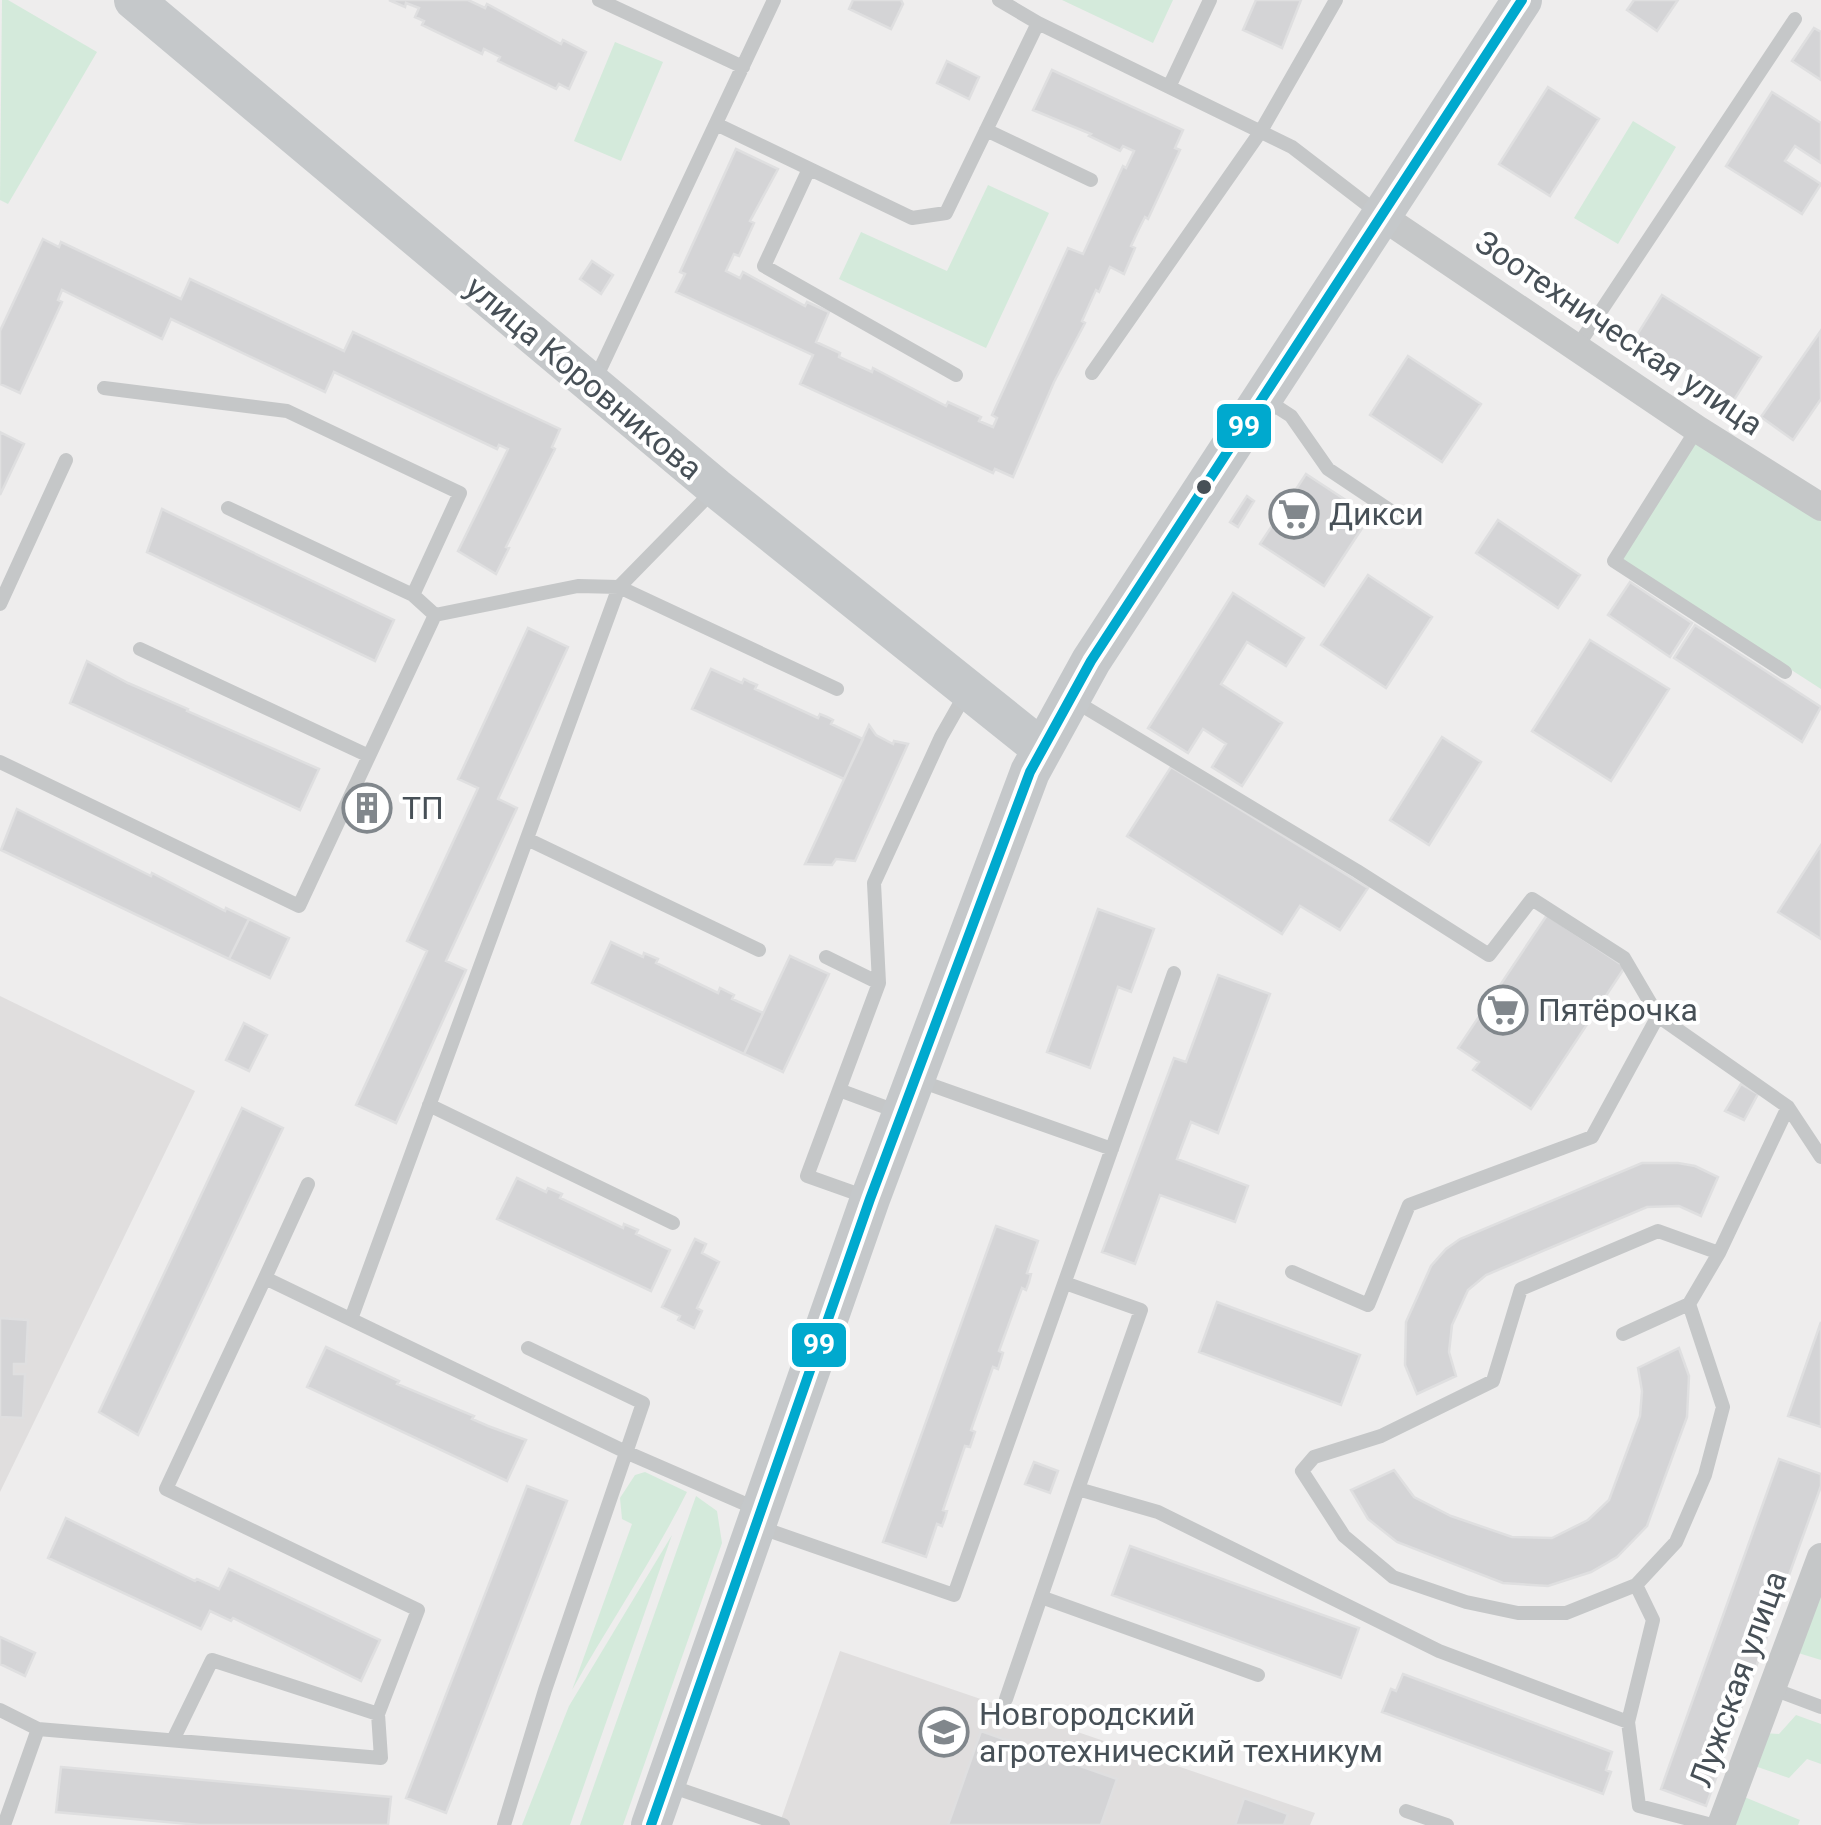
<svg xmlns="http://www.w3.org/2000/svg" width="1821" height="1825" viewBox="0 0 1821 1825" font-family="Roboto,sans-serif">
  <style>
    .education { fill: #e0dede }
    .green { fill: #d4eadb }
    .building { fill: #d4d4d6; stroke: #dfdfe0; stroke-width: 2.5 }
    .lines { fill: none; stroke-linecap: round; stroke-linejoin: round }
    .lane { stroke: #c5c7c8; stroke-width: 14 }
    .street { stroke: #c5c7c8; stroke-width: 28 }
    .secondary { stroke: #c5c8ca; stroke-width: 40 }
    .bus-1-casing { stroke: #fff; stroke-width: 18 }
    .bus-1 { stroke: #00a9ce; stroke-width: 10 }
    .bus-dot { fill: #475057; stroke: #fff; stroke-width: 4 }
    .labels { text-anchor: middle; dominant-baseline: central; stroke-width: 8; stroke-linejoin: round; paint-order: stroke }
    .street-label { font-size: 32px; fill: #475057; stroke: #fff }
    .poi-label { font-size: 32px; fill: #475057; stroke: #fff; text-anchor: start }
    .line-badge { stroke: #fff; stroke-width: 4 }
    .badge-label { font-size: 28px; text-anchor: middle; font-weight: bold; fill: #fff }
  </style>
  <rect width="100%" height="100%" fill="#eeeded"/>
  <path class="education" d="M0 996 195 1091 0 1492Z
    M840 1651 1315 1813 1310 1825H779Z"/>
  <path class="green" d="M2 0H8L97 52 8 204 0 200Z
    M1062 0H1173L1153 43Z
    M615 42 663 62 621 161 574 141Z
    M1633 121 1676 147 1618 244 1574 218Z
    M988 185 1049 213 986 348 839 279 861 232 947 271Z
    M1701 434 1821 511V689L1620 559Z
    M645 1472 687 1492C653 1560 609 1624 572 1690L632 1524 622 1519 620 1498 635 1475Z
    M696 1496 717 1511 722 1543 623 1825H580Z
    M672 1535 570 1825H522L569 1706Z
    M1821 1583V1660L1795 1652Z
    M1796 1715 1821 1724V1764L1807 1759 1789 1778 1749 1764 1763 1733 1779 1734Z
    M1742 1796 1800 1820 1798 1825H1731Z"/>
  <path class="building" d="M389 0H468L485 8 487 4 561 44 563 40 586 52 569 89 559 84 556 89 498 61 500 57 484 49 482 54 422 25 424 21 415 17 419 8 406 3 405 7Z
    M853 0H901L903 4 891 29 849 9Z
    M1256 0H1301L1282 48 1243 30Z
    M1634 0H1678L1657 31 1627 10Z
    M1814 28 1821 32V80L1792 61Z
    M947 61 979 77 969 99 937 83Z
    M1052 70 1183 130 1175 148 1180 150 1148 219 1145 217 1138 231 1131 246 1135 248 1124 274 1110 267 1099 292 1096 290 1082 321 1085 323 1054 382 1013 477 995 469 993 473 800 384 813 355 676 292 685 274 680 272 736 149 778 169 750 221 754 223 739 256 734 254 726 271 740 278 743 272 805 306 807 302 829 312 816 342 840 353 839 357 872 372 873 368 946 406 948 402 981 417 979 421 993 427 997 418 992 415 1068 248 1083 254 1123 166 1126 168 1134 151 1123 146 1120 151 1089 136 1091 134 1033 110Z
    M1548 87 1599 119 1550 196 1499 164Z
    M1772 92 1821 123V163L1795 146 1785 161 1821 184 1802 214 1726 166Z
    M43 239 59 247 61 242 181 299 190 279 344 351 353 332 560 429 552 447 555 449 506 547 509 548 496 574 458 551 508 449 499 445 497 449 334 372 325 392 171 319 162 339 62 290 58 300 62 302 20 393 0 384V331Z
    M592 261 613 275 601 294 580 279Z
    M1662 295 1761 357 1734 400 1635 338Z
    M1820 332 1821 399 1793 440 1761 417Z
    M1408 356 1481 404 1442 462 1370 415Z
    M0 432 24 444 0 495Z
    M1306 474 1370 516 1324 586 1260 544Z
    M1247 496 1254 501 1238 527 1230 522Z
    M162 509 394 620 375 661 147 552Z
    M1498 520 1580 575 1558 608 1476 553Z
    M1368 575 1432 617 1386 688 1321 645Z
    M1630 582 1692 623 1670 657 1608 615Z
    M1233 593 1304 638 1286 666 1247 642 1221 684 1282 723 1242 786 1212 767 1226 744 1203 729 1188 753 1148 728Z
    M1695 625 1821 707 1802 742 1674 658Z
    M528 628 568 647 498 799 517 808 446 961 466 970 396 1123 356 1105 427 951 407 941 478 788 458 779Z
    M1590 640 1669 689 1611 781 1532 731Z
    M87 661 128 683 188 709 187 711 319 769 300 810 70 703Z
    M711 669 742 683 744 679 750 682 757 685 755 689 818 718 820 714 827 717 833 720 831 724 863 739 844 779 692 709Z
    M869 725 876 735 893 744 894 741 908 744 855 861 836 859 832 865 805 864Z
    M1442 737 1481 762 1429 845 1390 820Z
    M1171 767 1368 888 1340 930 1300 906 1282 934 1127 836Z
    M365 788 384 797 370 828 351 818Z
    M17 809 151 876 152 873 225 911 226 908 249 919 229 959 1 850Z
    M1821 845V939L1778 912Z
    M1098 909 1154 929 1131 992 1118 987 1090 1068 1047 1052Z
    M1547 915 1625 967 1531 1109 1473 1070 1479 1062 1458 1048Z
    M249 919 289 938 270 978 229 959Z
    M611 942 643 957 644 953 658 959 656 963 718 993 720 988 734 995 732 999 763 1013 744 1054 592 983Z
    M790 956 829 974 783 1072 744 1054Z
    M1218 975 1270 994 1218 1133 1191 1122 1177 1159 1248 1186 1235 1222 1160 1195 1135 1264 1102 1252 1174 1058 1186 1062Z
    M244 1023 267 1035 249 1071 226 1060Z
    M1741 1084 1758 1094 1744 1120 1725 1111Z
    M242 1108 283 1128 138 1435 99 1412Z
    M1642 1163H1678L1695 1166 1718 1177 1701 1216 1679 1206 1647 1207 1486 1275 1468 1290 1452 1325 1449 1352 1456 1376 1417 1394 1405 1365 1406 1322 1431 1266 1446 1249 1460 1239Z
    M517 1178 546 1192 548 1188 562 1194 560 1198 623 1228 624 1224 638 1230 636 1234 670 1250 651 1291 497 1219Z
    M996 1226 1038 1241 1027 1273 1031 1274 1029 1282 1026 1290 1022 1288 999 1351 1003 1353 998 1369 993 1367 971 1430 975 1432 970 1447 965 1446 943 1510 947 1511 945 1518 942 1526 937 1524 926 1557 883 1542Z
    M695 1239 706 1244 702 1253 719 1262 697 1308 702 1311 694 1328 678 1320 680 1316 662 1307Z
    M1217 1302 1360 1355 1341 1405 1199 1352Z
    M0 1318 28 1320 26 1364H14V1374H25L23 1418 0 1417Z
    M1821 1322V1427L1788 1416Z
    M326 1347 399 1381 397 1384 474 1416 472 1419 488 1426 526 1440 507 1481 307 1387Z
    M1679 1348 1689 1376 1687 1417 1647 1526 1617 1557 1591 1572 1548 1586 1503 1583 1397 1542 1368 1519 1351 1490 1394 1470 1414 1497 1451 1516 1512 1537 1552 1538 1588 1520 1609 1500 1640 1416 1642 1391 1638 1368Z
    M1779 1459 1821 1474V1486L1706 1806 1661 1789Z
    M1034 1462 1058 1471 1050 1493 1025 1484Z
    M527 1486 567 1501 446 1813 406 1798Z
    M66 1518 195 1581 197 1579 219 1589 229 1569 380 1640 361 1681 233 1618 231 1621 210 1611 201 1629 48 1558Z
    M1130 1546 1359 1628 1341 1678 1112 1595Z
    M0 1637 35 1653 25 1676 0 1664Z
    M1403 1674 1612 1752 1606 1770 1611 1772 1603 1794 1382 1712 1391 1689 1396 1691Z
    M981 1731 1117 1779 1101 1825H948Z
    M61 1767 391 1797 388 1825H200L56 1812Z
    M1244 1798 1288 1814 1284 1825H1235Z"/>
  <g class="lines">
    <path class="lane" d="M599 0 743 67
      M999 0 1038 23
      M1169 87 1210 0
      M716 124 912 218 946 213 1038 23 1292 147 1378 213
      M986 130 1091 180
      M809 169 764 266 956 375
      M1577 347 1795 19
      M1092 373 1261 131 1336 0
      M595 380 774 0
      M104 388 287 411 460 493 413 595
      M1265 399 1291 416 1328 469 1397 515
      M1697 429 1614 561 1785 672
      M228 508 413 595 435 615 578 586 619 587 712 492
      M0 604 66 460
      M140 649 369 756 435 615
      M1073 700 1357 871 1489 955 1532 899 1624 958 1658 1016
      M0 762 299 906 369 756
      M527 839 759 950
      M826 957 879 983
      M920 1081 1112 1149
      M839 1090 901 1113
      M429 1105 673 1223
      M869 1198 807 1176 879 983 874 883 941 737 966 693
      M1292 1272 1368 1305 1409 1205 1592 1137 1658 1016 1788 1107 1821 1157
      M265 1278 308 1184
      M1065 1283 1141 1310 1078 1489
      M1689 1304 1723 1407 1705 1475 1676 1542 1636 1585 1566 1613H1518L1466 1602 1393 1577 1344 1536 1302 1471 1314 1457 1381 1436 1493 1381 1521 1289 1658 1231 1719 1253
      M351 1319 619 587 837 689
      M1623 1334 1689 1304 1719 1253 1788 1107
      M759 1527 954 1595 1174 973
      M1636 1585 1653 1620 1628 1722 1639 1806 1712 1825
      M1041 1597 1258 1675
      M1773 1689 1821 1707
      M1006 1699 1078 1489 1158 1512 1439 1651 1628 1722
      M0 1710 38 1729
      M173 1740 212 1660 378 1714
      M670 1786 783 1825
      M1406 1811 1447 1825
      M4 1825 38 1729 381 1758 378 1714 418 1610 166 1489 265 1278 628 1453 757 1509
      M504 1825 545 1690 643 1403 528 1348"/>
    <path class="street" d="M1380 215 1697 429 1821 507
      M1721 1825 1821 1557"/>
    <path class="secondary" d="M134 0 716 488 1041 748
      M651 1825 870 1199 1030 772 1091 661 1522 0"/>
    <g class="bus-1-casing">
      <path id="bus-1" d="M651 1825 870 1199 1030 772 1091 661 1522 0"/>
    </g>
    <use href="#bus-1" class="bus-1"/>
  </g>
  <defs>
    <g id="supermarket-ring" transform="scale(2.5)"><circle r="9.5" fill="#fff" stroke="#81878c" stroke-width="1.5"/><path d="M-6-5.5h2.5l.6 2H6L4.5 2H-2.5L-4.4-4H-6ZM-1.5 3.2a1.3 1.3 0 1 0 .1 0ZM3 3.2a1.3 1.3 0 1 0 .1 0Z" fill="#81878c"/></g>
    <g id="building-ring" transform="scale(2.5)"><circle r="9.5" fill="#fff" stroke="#81878c" stroke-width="1.5"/><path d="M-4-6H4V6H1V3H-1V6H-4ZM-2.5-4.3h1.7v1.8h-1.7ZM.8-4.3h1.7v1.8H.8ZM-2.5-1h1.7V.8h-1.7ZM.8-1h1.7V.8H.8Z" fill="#81878c"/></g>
    <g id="university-ring" transform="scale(2.5)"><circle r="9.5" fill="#fff" stroke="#81878c" stroke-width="1.5"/><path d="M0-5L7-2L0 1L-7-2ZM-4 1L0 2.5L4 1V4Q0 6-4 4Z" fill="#81878c"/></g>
  </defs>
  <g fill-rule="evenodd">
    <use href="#supermarket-ring" x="1294" y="514"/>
    <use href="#building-ring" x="367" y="808"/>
    <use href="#supermarket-ring" x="1503" y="1010"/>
    <use href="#university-ring" x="944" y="1732"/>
  </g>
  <circle class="bus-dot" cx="1204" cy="487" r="9"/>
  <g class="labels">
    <g class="street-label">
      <text transform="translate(1619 333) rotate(34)">Зоотехническая улица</text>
      <text transform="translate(584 378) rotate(40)">улица Коровникова</text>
      <text transform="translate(1738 1679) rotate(-70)">Лужская улица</text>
    </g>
    <g class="poi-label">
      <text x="1329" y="514">Дикси</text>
      <text x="402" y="808">ТП</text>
      <text x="1538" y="1010">Пятёрочка</text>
      <text x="979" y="1714">Новгородский<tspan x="979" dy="37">агротехнический техникум</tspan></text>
    </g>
  </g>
  <g class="line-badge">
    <rect x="1215" y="402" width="58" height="48" rx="10" fill="#00a9ce"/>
    <rect x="790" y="1321" width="58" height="48" rx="10" fill="#00a9ce"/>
  </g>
  <g class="badge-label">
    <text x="1244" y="436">99</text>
    <text x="819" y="1354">99</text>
  </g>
</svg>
